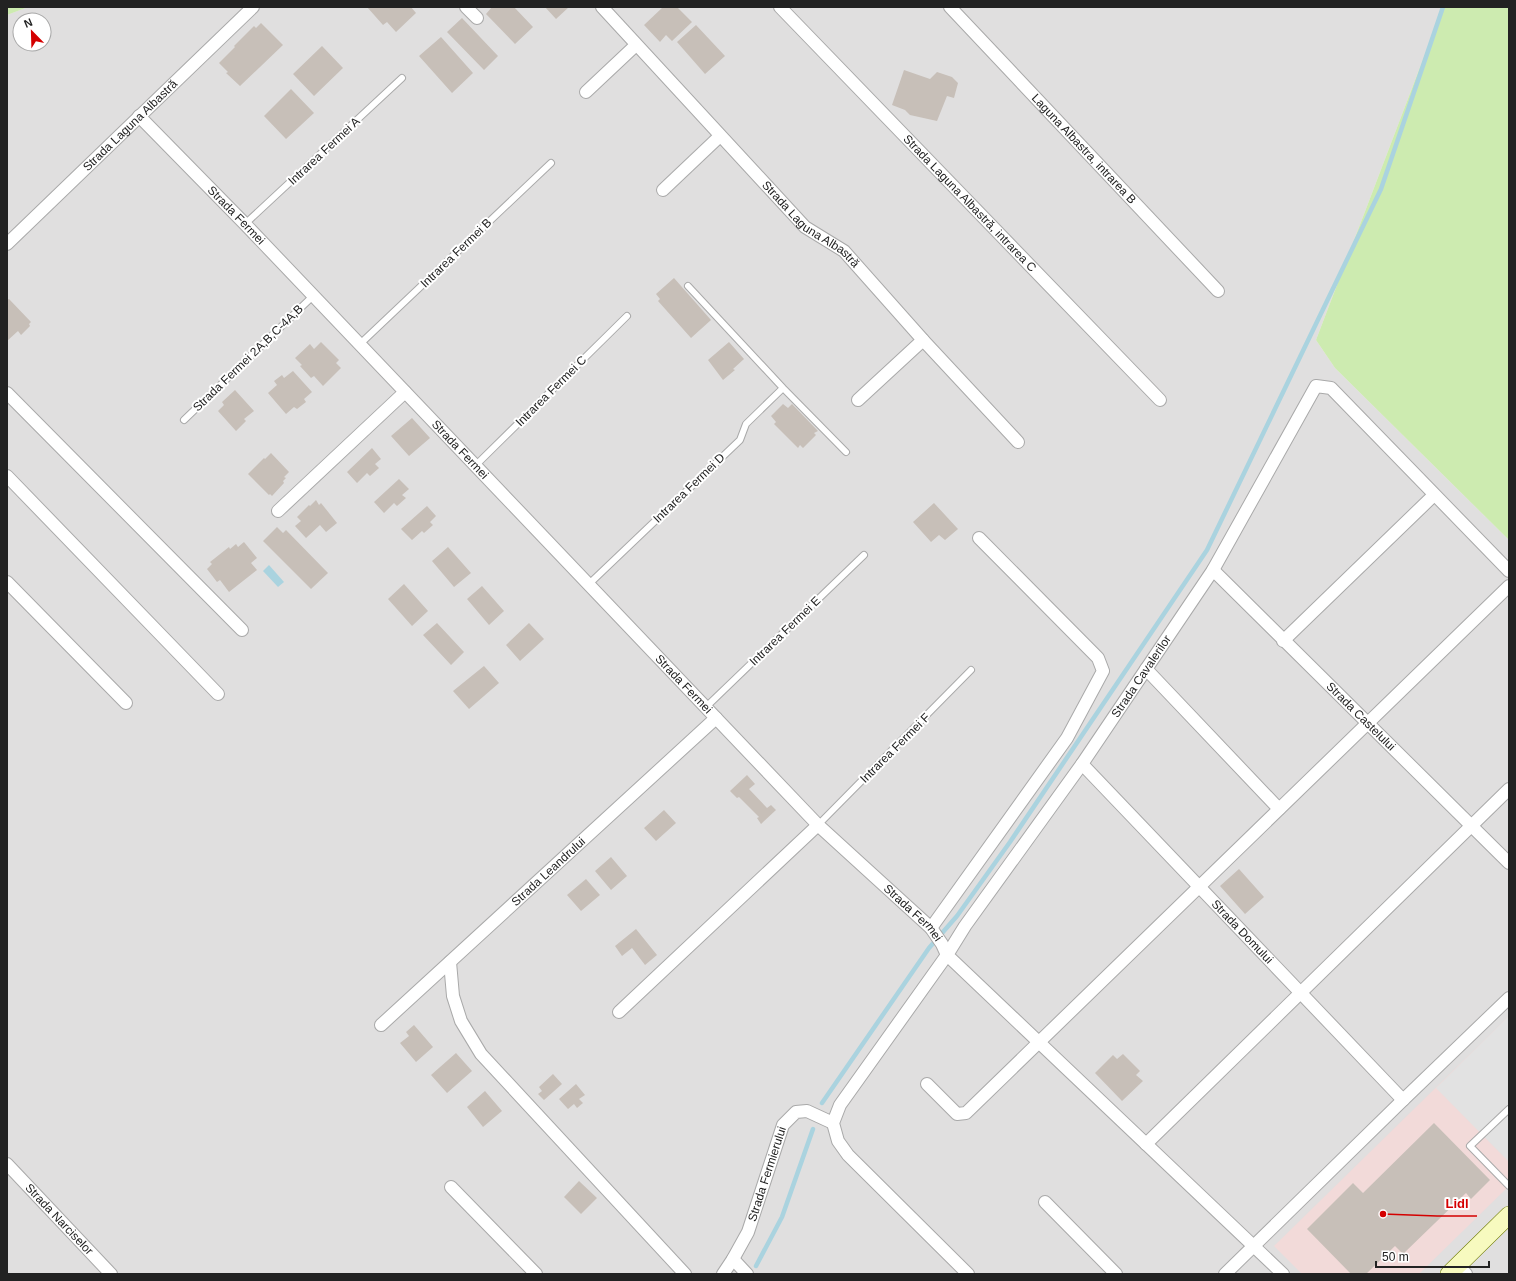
<svg xmlns="http://www.w3.org/2000/svg" width="1516" height="1281" viewBox="0 0 1516 1281" font-family="Helvetica,sans-serif">
  <style>
    .residential { fill: #e0dfdf; fill-rule: evenodd }
    .commercial { fill: #f2dad9 }
    .grass { fill: #cdebb0 }
    .parking { fill: #e2e2e2 }
    .water { fill: #aad3df }
    .lines { fill: none; stroke-linecap: round; stroke-linejoin: round }
    .stream { stroke: #aad3df; stroke-width: 4.5 }
    .building { fill: #c7bfb8 }
    .service-casing { stroke: #a9a9a9; stroke-width: 8 }
    .minor-casing { stroke: #a9a9a9; stroke-width: 14 }
    .secondary-casing { stroke: #707d05; stroke-width: 18 }
    .service { stroke: #fff; stroke-width: 6 }
    .minor { stroke: #fff; stroke-width: 12 }
    .secondary { stroke: #f7fabf; stroke-width: 17 }
    .labels { text-anchor: middle; dominant-baseline: central; stroke-width: 4; stroke-linejoin: round; paint-order: stroke }
    .street-label { font-size: 12px; fill: #222; stroke: #fff }
    .leader { fill: none; stroke: #d40000; stroke-width: 1.5 }
    .callout-dot { fill: #d40000; stroke: #fff; stroke-width: 1.5 }
    .callout-label { font-size: 13px; text-anchor: middle; font-weight: bold; fill: #d40000; stroke: #fff; stroke-width: 4; stroke-linejoin: round; paint-order: stroke }
  </style>
  <rect width="100%" height="100%" fill="#f2efe9"/>
  <path class="residential" d="M28 7H1443L1316 340 1335 368 1509 540V1274H7V15ZM20 20H44V44H20Z"/>
  <path class="commercial" d="M1509 1016V1186L1419 1274H1302L1274 1246Z"/>
  <path class="grass" d="M7 7H28L7 15Z
    M1443 7H1509V540L1335 368 1316 340Z"/>
  <path class="parking" d="M1509 1016V1162L1436 1088Z"/>
  <path class="water" d="M269 565 284 582 278 587 263 571Z"/>
  <g class="lines">
    <path class="stream" d="M822 1103 929 948 957 916 1010 842 1207 550 1381 189 1443 7
      M756 1266 782 1217 813 1129"/>
  </g>
  <path class="building" d="M367 7H411L416 13 396 32 387 22 383 25Z
    M492 7H514L533 27 515 44 486 14Z
    M545 7H569L556 19Z
    M663 7H677L692 22 672 41 666 35 660 42 644 25Z
    M462 18 498 56 484 70 447 32Z
    M261 23 283 45 240 86 226 73 228 72 219 63 235 47 234 46 254 26 256 28Z
    M696 25 725 56 705 74 677 42Z
    M441 37 473 73 452 93 419 56Z
    M322 46 343 68 314 96 293 74Z
    M904 70 930 79 937 72 952 77 958 83 954 98 947 96 937 121 910 115 905 110 892 105Z
    M291 89 314 113 286 139 264 116Z
    M674 278 711 320 691 338 658 301 660 299 656 294Z
    M9 299 31 322 29 324 30 326 21 335 18 331 7 341V300Z
    M321 342 339 360 336 363 341 368 323 386 314 376 311 378 300 366 302 365 295 358 310 344 314 349Z
    M729 342 744 359 733 369 735 370 723 380 708 360Z
    M293 371 312 392 304 399 306 402 297 409 294 407 286 414 268 393 277 385 274 381 282 375 284 378Z
    M235 390 254 411 244 419 246 421 236 431 218 411 224 405 222 402Z
    M783 404 788 408 792 404 818 431 814 433 816 435 803 448 800 445 798 448 774 424 776 422 771 416Z
    M412 418 430 438 409 456 391 436Z
    M372 448 381 459 375 464 379 468 370 476 367 473 357 483 347 472Z
    M271 453 289 472 284 477 286 478 283 481 284 483 272 496 270 494 269 495 248 474 264 458 265 459Z
    M399 479 409 489 402 495 406 498 397 506 394 503 384 513 374 502Z
    M316 500 319 505 321 503 337 523 326 532 320 525 306 538 295 526 301 521 297 517 309 505 310 506Z
    M934 503 958 529 945 540 939 535 931 542 913 522Z
    M427 506 436 516 430 522 433 525 424 533 422 531 412 540 401 529Z
    M277 527 283 533 286 530 328 573 311 589 263 541Z
    M244 542 257 558 251 563 257 570 229 592 220 580 217 582 207 569 212 564 210 562 229 547 230 549 236 544 238 547Z
    M448 547 471 573 454 587 432 561Z
    M404 584 428 611 412 626 388 599Z
    M482 586 504 611 489 625 467 599Z
    M437 623 464 652 451 665 423 635Z
    M529 623 544 639 520 661 506 645Z
    M484 666 499 683 469 709 453 691Z
    M747 775 755 784 749 789 767 808 771 805 776 810 761 824 757 818 759 817 739 797 737 798 730 791Z
    M664 810 676 823 656 841 644 828Z
    M611 857 627 876 611 890 595 871Z
    M1239 869 1264 897 1245 914 1220 886Z
    M586 879 600 895 581 911 567 895Z
    M636 929 657 955 645 965 632 948 622 956 615 946Z
    M414 1025 433 1047 416 1062 400 1043 409 1036 406 1032Z
    M456 1053 472 1071 447 1093 431 1075Z
    M1123 1054 1140 1071 1136 1075 1143 1081 1122 1101 1095 1073 1113 1055 1117 1059Z
    M553 1074 562 1084 544 1100 538 1094 542 1091 539 1087Z
    M576 1084 585 1095 579 1099 583 1103 577 1108 574 1104 568 1109 559 1099Z
    M485 1091 502 1111 483 1127 467 1107Z
    M1434 1123 1490 1180 1471 1199 1466 1193 1403 1254 1395 1246 1366 1274H1351L1307 1229 1353 1183 1363 1193Z
    M579 1181 597 1198 581 1214 564 1197Z"/>
  <g class="lines">
    <g class="service-casing">
      <path id="service" d="M245 224 402 78
        M688 286 783 388 846 452
        M360 344 551 163
        M184 420 313 296
        M476 465 627 316
        M589 584 740 440 746 424 783 388
        M706 707 864 555
        M818 825 971 670
        M1509 1109 1470 1146 1509 1186"/>
    </g>
    <g class="minor-casing">
      <g id="minor">
        <path d="M466 7 477 18"/>
        <path id="s1" d="M602 7 805 227 844 251 923 340 1018 442"/>
        <path id="s2" d="M780 7 1160 400"/>
        <path id="s3" d="M950 7 1218 291"/>
        <path d="M586 92 636 45"/>
        <path id="s4" d="M139 116 245 224 818 825 931 928 942 944 947 955 840 1105 833 1123 838 1141 848 1155 968 1274"/>
        <path d="M663 190 720 136"/>
        <path id="s5" d="M7 244 253 7"/>
        <path d="M7 393 242 630"/>
        <path d="M858 400 923 340"/>
        <path d="M7 476 218 694"/>
        <path d="M278 511 405 392"/>
        <path id="s6" d="M1213 570 1509 863"/>
        <path d="M7 582 126 703"/>
        <path d="M1283 641 1434 495"/>
        <path d="M1146 669 1279 809"/>
        <path id="s7" d="M1082 764 1403 1100"/>
        <path d="M931 928 1067 738 1103 671 1098 658 979 538"/>
        <path d="M450 962 453 996 461 1021 481 1054 685 1274"/>
        <path d="M619 1012 818 825"/>
        <path id="s8" d="M381 1025 716 718"/>
        <path d="M927 1084 957 1114 966 1113 1509 586"/>
        <path d="M1146 1144 1509 789"/>
        <path id="s9" d="M7 1164 111 1274"/>
        <path d="M451 1187 536 1274"/>
        <path d="M1045 1202 1116 1274"/>
        <path d="M733 1259 747 1274"/>
        <path d="M1458 1265 1466 1274"/>
        <path id="s10" d="M723 1274 733 1259 748 1232 783 1125 796 1112 807 1111 833 1123"/>
        <path d="M1225 1274 1403 1100 1509 998"/>
        <path id="s11" d="M1283 1274 947 955 965 926 1082 764 1213 570 1316 386 1331 388 1509 571"/>
      </g>
    </g>
    <g class="secondary-casing">
      <path id="secondary" d="M1449 1274 1509 1215"/>
    </g>
    <use href="#service" class="service"/>
    <use href="#minor" class="minor"/>
    <use href="#secondary" class="secondary"/>
  </g>
  <g class="labels">
    <g class="street-label">
      <text stroke="none"><textPath href="#s5" startOffset="171">Strada Laguna Albastră</textPath></text>
      <text stroke="none"><textPath href="#s3" startOffset="195">Laguna Albastra, intrarea B</textPath></text>
      <text transform="translate(324 151) rotate(-43)">Intrarea Fermei A</text>
      <text stroke="none"><textPath href="#s2" startOffset="273">Strada Laguna Albastră, intrarea C</textPath></text>
      <text stroke="none"><textPath href="#s4" startOffset="139">Strada Fermei</textPath></text>
      <text stroke="none"><textPath href="#s1" startOffset="302">Strada Laguna Albastră</textPath></text>
      <text transform="translate(456 253) rotate(-44)">Intrarea Fermei B</text>
      <text transform="translate(248 358) rotate(-44)">Strada Fermei 2A,B,C-4A,B</text>
      <text transform="translate(551 391) rotate(-45)">Intrarea Fermei C</text>
      <text stroke="none"><textPath href="#s4" startOffset="463">Strada Fermei</textPath></text>
      <text transform="translate(689 488) rotate(-44)">Intrarea Fermei D</text>
      <text transform="translate(785 631) rotate(-44)">Intrarea Fermei E</text>
      <text stroke="none"><textPath href="#s11" startOffset="803">Strada Cavalerilor</textPath></text>
      <text stroke="none"><textPath href="#s4" startOffset="787">Strada Fermei</textPath></text>
      <text stroke="none"><textPath href="#s6" startOffset="208">Strada Castelului</textPath></text>
      <text transform="translate(895 748) rotate(-45)">Intrarea Fermei F</text>
      <text stroke="none"><textPath href="#s8" startOffset="227">Strada Leandrului</textPath></text>
      <text stroke="none"><textPath href="#s4" startOffset="1111">Strada Fermei</textPath></text>
      <text stroke="none"><textPath href="#s7" startOffset="232">Strada Domului</textPath></text>
      <text stroke="none"><textPath href="#s10" startOffset="110">Strada Fermierului</textPath></text>
      <text stroke="none"><textPath href="#s9" startOffset="76">Strada Narciselor</textPath></text>
    </g>
  </g>
  <path class="leader" d="M1383 1214L1437 1216H1477"/>
  <circle class="callout-dot" cx="1383" cy="1214" r="4"/>
  <g class="callout-label">
    <text x="1457" y="1208">Lidl</text>
  </g>
  <rect width="1516" height="1281" fill="none" stroke="#222222" stroke-width="16"/>
  <g transform="translate(32 32) rotate(337)"><circle r="19" fill="#ffffff" stroke="#a7a7a7"/>
  <path d="M0-3L7 15L0 10L-7 15Z" fill="#d40000"/>
  <text y="-6" font-size="11" font-weight="bold" text-anchor="middle" fill="#222222">N</text>
  </g>
  <path d="M1376 1261v6h113v-6" fill="none" stroke="#222222" stroke-width="2"/>
  <text x="1382" y="1261" font-size="12" fill="#222222" stroke="#ffffff" stroke-width="3" paint-order="stroke">50 m</text>
</svg>
